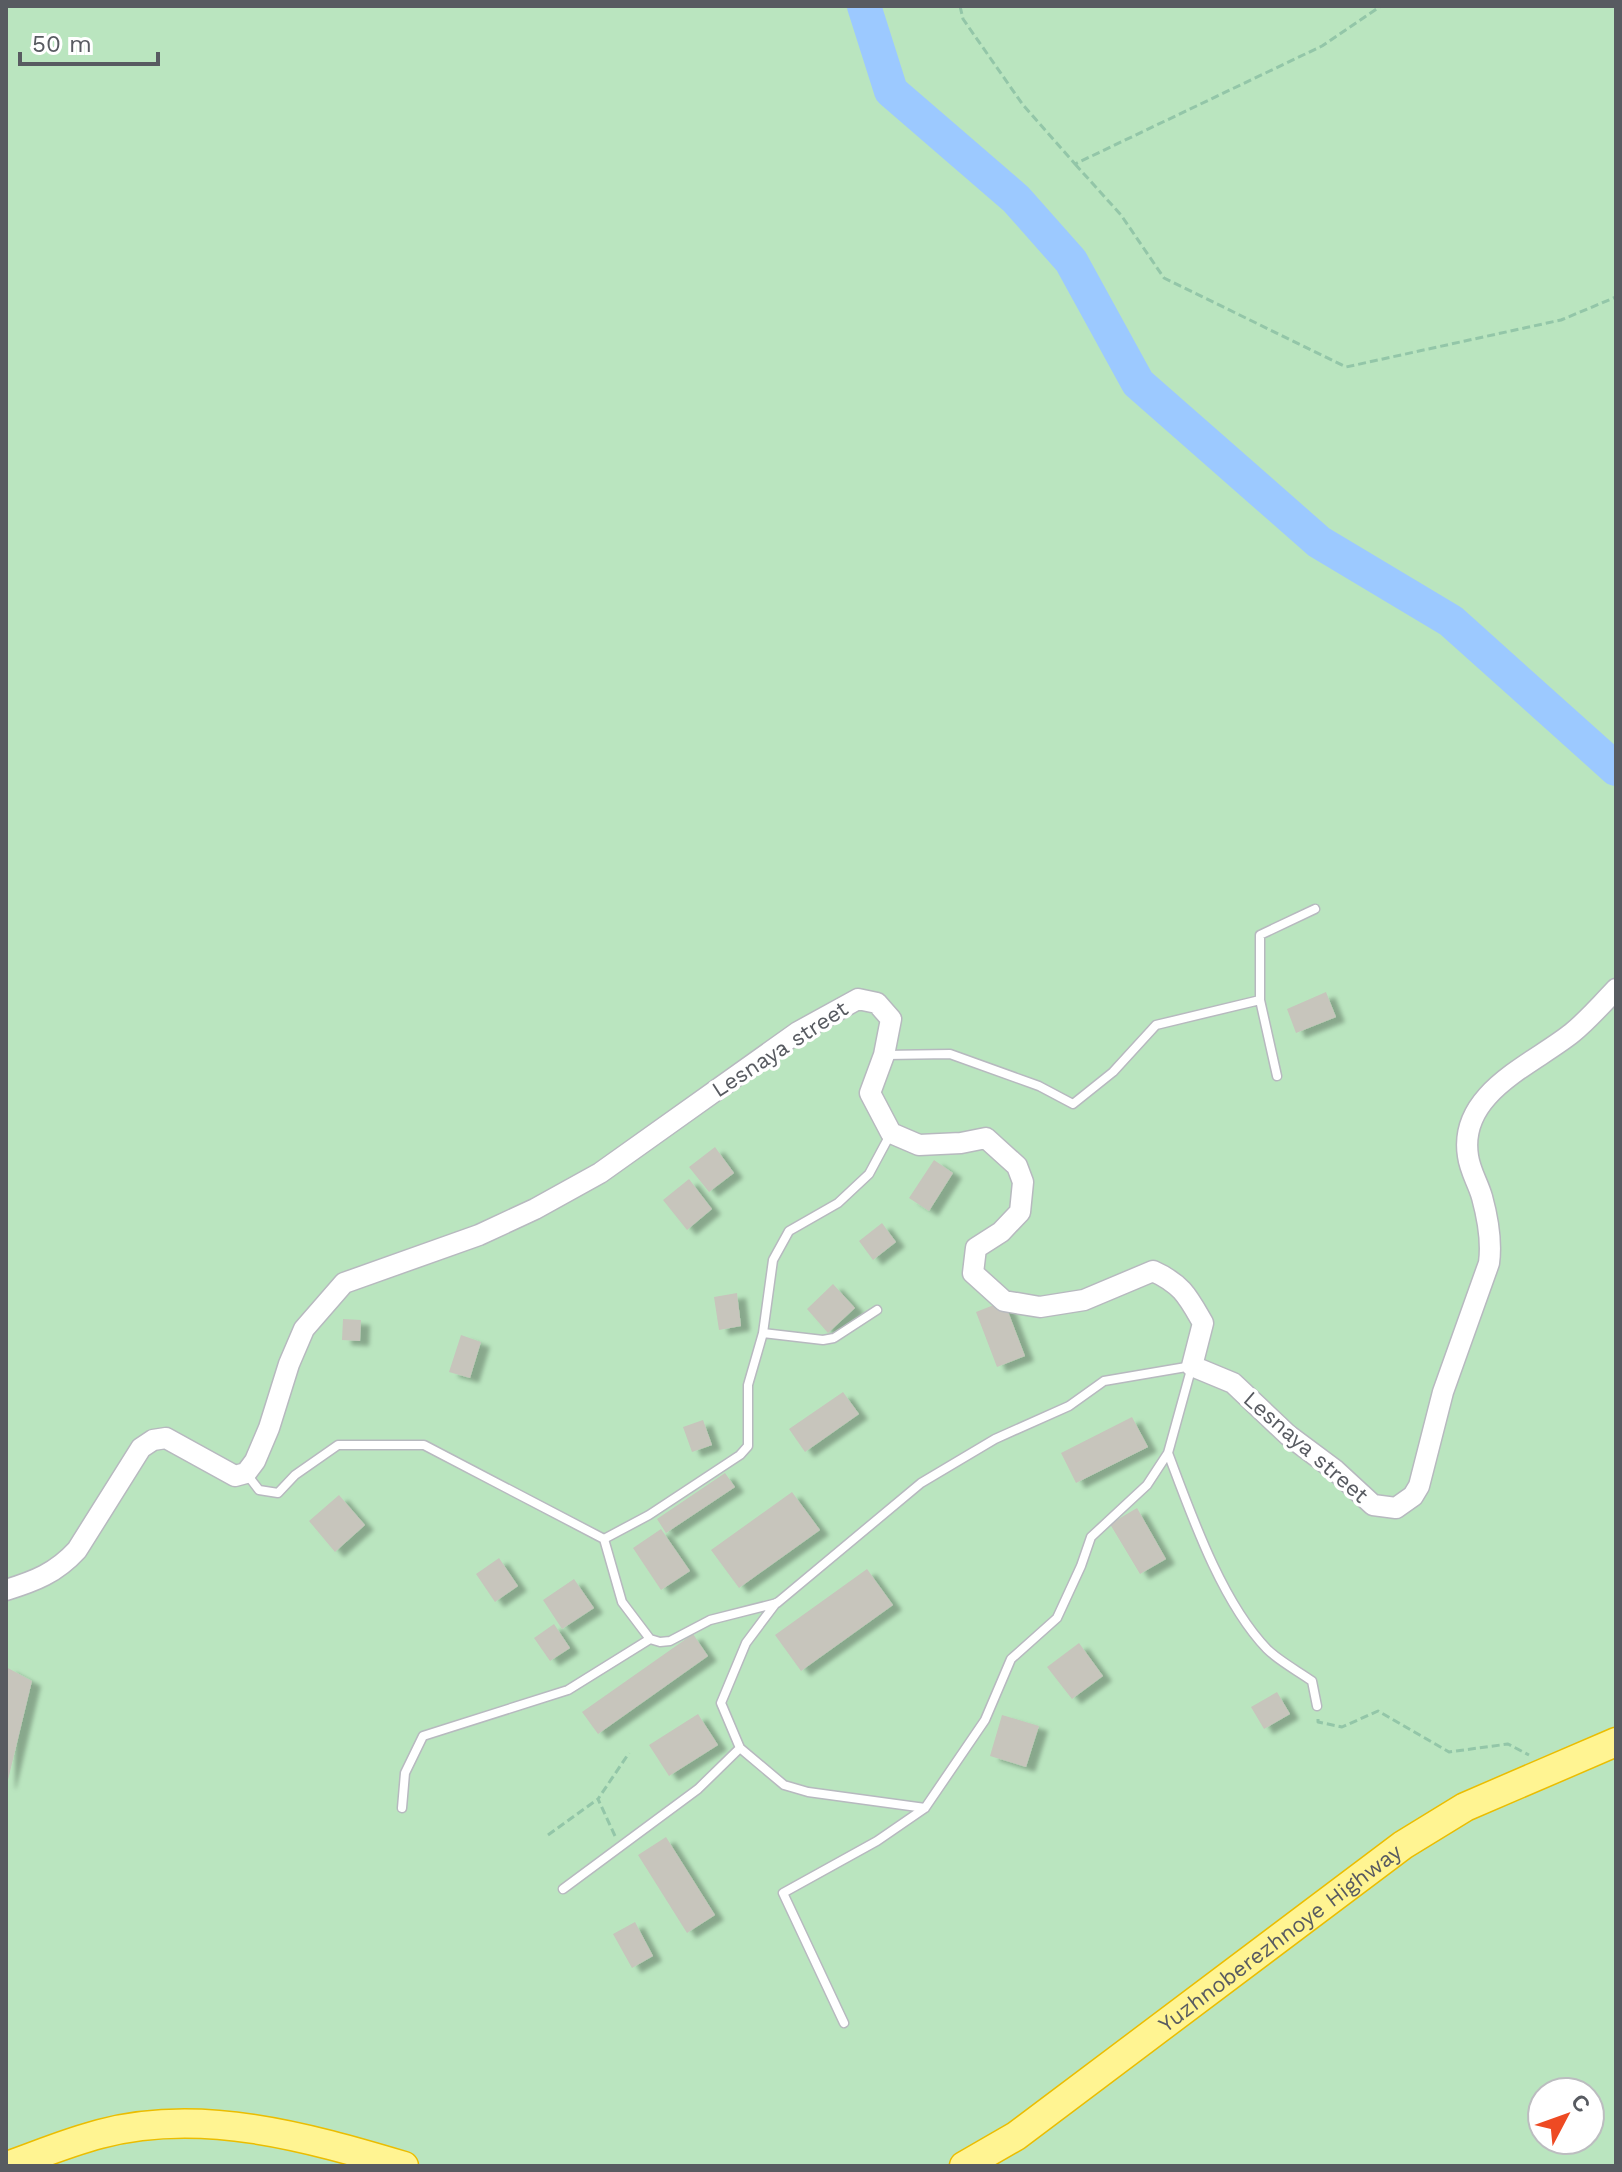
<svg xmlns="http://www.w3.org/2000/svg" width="1622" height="2172" viewBox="0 0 1622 2172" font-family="'Work Sans',sans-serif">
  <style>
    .green { fill: #bae5bf; fill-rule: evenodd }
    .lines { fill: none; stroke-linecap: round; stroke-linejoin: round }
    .river { stroke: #9cc9ff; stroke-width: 34 }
    .building { fill: #c7c5bc; filter: url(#shadow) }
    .service-casing { stroke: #b7b9bf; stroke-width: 11 }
    .tertiary-casing { stroke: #b7b9bf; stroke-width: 23 }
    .trunk-casing { stroke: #ebbd00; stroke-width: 31 }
    .path { stroke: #93c6a8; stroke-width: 3; stroke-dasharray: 8 4; stroke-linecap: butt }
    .service { stroke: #fff; stroke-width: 8 }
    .tertiary { stroke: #fff; stroke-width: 20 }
    .trunk { stroke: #fff492; stroke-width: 28 }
    .labels { text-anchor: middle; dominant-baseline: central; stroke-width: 7; stroke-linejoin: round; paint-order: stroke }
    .street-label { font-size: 22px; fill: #585b61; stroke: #fff }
  </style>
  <defs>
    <filter id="shadow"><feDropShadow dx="9" dy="5" stdDeviation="2" flood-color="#0004"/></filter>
  </defs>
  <rect width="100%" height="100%" fill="#ecebdf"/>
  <path class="green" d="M6 6H1616V2166H6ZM1542 2092H1590V2140H1542Z"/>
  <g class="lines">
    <path class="river" d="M864 6 891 91 1016 199 1071 261 1138 383 1319 542 1451 621 1616 769"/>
  </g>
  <path class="building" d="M1326 992 1336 1017 1296 1033 1287 1009Z
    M715 1147 734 1173 709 1192 689 1167Z
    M934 1160 953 1173 929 1211 909 1198Z
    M689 1179 712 1209 687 1230 663 1200Z
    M882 1223 896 1242 873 1260 859 1241Z
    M833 1284 855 1308 828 1333 807 1309Z
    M737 1293 741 1326 719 1330 714 1297Z
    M1004 1301 1025 1356 997 1367 976 1312Z
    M343 1319 361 1320 360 1341 342 1340Z
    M461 1335 481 1342 470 1378 449 1372Z
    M843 1392 859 1414 805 1452 789 1429Z
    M1132 1417 1148 1447 1076 1483 1061 1453Z
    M703 1420 712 1445 692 1452 683 1427Z
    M725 1473 735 1487 666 1533 657 1519Z
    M792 1492 820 1530 739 1588 711 1550Z
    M339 1495 365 1525 335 1552 309 1521Z
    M1137 1508 1166 1559 1140 1574 1110 1524Z
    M661 1529 690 1571 661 1590 633 1548Z
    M499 1558 518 1586 495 1602 476 1574Z
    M867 1569 893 1605 801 1671 775 1635Z
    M574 1579 594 1608 562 1629 543 1600Z
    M554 1624 570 1648 550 1661 534 1638Z
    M693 1634 708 1656 598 1734 582 1712Z
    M1079 1643 1103 1676 1072 1699 1047 1667Z
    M6 1667 32 1681 7 1784H6Z
    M1277 1692 1290 1714 1264 1729 1251 1707Z
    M698 1714 718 1745 669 1776 649 1745Z
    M1002 1715 1039 1726 1026 1767 990 1756Z
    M666 1837 715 1915 687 1933 638 1855Z
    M635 1922 653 1956 632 1968 613 1934Z"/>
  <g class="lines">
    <g class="service-casing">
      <path id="service" d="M1260 1000V935L1315 909
        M885 1055 950 1054 1039 1086 1073 1104 1113 1072 1156 1025 1260 1000 1277 1076
        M763 1333 773 1260 789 1231 838 1203 869 1174 891 1133
        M1168 1453C1191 1514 1221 1601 1267 1649 1279 1661 1298 1671 1312 1681L1317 1706
        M246 1473 259 1490 278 1493 295 1475 338 1445H424L604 1539 649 1515 740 1455 748 1446V1385L763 1333 823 1340 834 1338 877 1310
        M604 1539 622 1602 650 1639 660 1642 670 1641 710 1620 777 1603 921 1483 995 1439 1069 1406 1104 1381 1192 1366 1168 1453 1147 1485 1091 1537 1081 1566 1057 1618 1011 1659 985 1720 925 1808 877 1841 783 1893 844 2023
        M776 1603 746 1643 721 1703 740 1748 784 1785 808 1792 925 1808
        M402 1808 405 1773 423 1736 568 1690 650 1639
        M563 1889 698 1789 740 1748"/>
    </g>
    <g class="tertiary-casing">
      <path id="tertiary" d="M6 1590C35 1581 56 1573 77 1550L141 1448 153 1440 166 1438 235 1476 246 1473 255 1461 269 1428 289 1364 304 1329 344 1283 479 1235 535 1209 600 1173 798 1032 858 999 877 1003 891 1019 884 1055 870 1093 891 1133 919 1145 961 1143 986 1138 1017 1166 1023 1182 1020 1212 1001 1232 976 1248 973 1273 1004 1301 1040 1307 1084 1300 1153 1271C1182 1284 1188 1297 1203 1323L1192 1366 1233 1383 1288 1435 1335 1470 1373 1505 1396 1508 1413 1496 1419 1486 1443 1392 1489 1263C1492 1241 1488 1219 1482 1197 1478 1183 1470 1171 1468 1156 1458 1093 1532 1065 1572 1033 1588 1020 1602 1004 1616 989"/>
    </g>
    <g class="trunk-casing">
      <g id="trunk">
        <path d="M7 2166C38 2155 69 2142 100 2134 201 2107 307 2137 404 2166"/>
        <path id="s1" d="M964 2166 1016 2136 1403 1845 1465 1807 1616 1742"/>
      </g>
    </g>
    <path class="path" d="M960 6 963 19 1023 105 1075 164 1322 46 1381 6
      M1075 164 1121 215 1164 278 1346 367 1561 320 1616 297
      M1318 1719V1722L1342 1727 1378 1711 1449 1752 1508 1744 1529 1755
      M548 1835 598 1799
      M615 1836 598 1799 629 1753"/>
    <use href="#service" class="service"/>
    <use href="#tertiary" class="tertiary"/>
    <use href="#trunk" class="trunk"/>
  </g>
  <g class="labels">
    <g class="street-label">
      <text transform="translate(780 1049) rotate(-33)">Lesnaya street</text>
      <text transform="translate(1306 1447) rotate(41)">Lesnaya street</text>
      <text stroke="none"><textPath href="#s1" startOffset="390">Yuzhnoberezhnoye Highway</textPath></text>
    </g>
  </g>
  <rect width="1622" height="2172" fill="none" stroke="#585b61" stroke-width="16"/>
  <g transform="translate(1566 2116) rotate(49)"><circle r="38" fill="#ffffff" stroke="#bcbdc0" stroke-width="2"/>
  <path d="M0-6L14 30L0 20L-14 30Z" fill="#ee4a23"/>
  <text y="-12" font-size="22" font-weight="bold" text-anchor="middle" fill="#585b61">С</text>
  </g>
  <path d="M20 52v12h138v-12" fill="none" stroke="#585b61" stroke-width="4"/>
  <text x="32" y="52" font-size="24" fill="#585b61" stroke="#ffffff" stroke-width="6" paint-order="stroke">50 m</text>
</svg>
